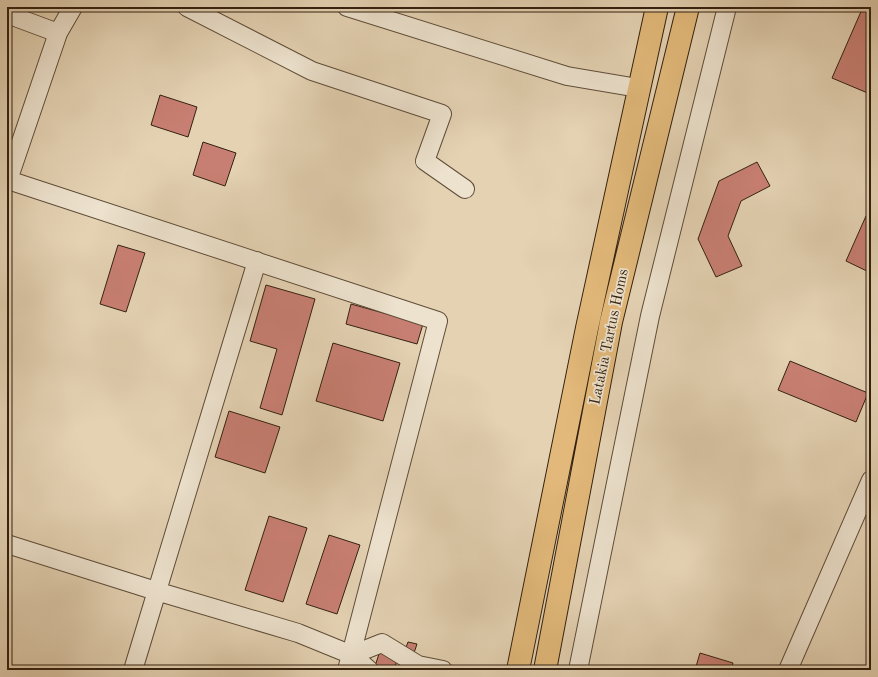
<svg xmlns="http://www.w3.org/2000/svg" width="878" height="677" viewBox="0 0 878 677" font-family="'Old Standard TT',serif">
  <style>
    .building { fill: #c87f73; stroke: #332110 }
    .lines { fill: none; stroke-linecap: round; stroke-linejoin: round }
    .minor-casing { stroke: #5f4d39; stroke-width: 20 }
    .highway-casing { stroke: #332110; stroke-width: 24 }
    .minor { stroke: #ede2ce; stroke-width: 18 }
    .highway { stroke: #e2b97a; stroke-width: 22 }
    .labels { text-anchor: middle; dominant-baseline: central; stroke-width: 3.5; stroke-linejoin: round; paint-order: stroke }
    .street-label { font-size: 15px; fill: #332110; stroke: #ede2ce }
  </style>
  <rect width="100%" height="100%" fill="#e4d2b3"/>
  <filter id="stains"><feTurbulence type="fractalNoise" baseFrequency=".005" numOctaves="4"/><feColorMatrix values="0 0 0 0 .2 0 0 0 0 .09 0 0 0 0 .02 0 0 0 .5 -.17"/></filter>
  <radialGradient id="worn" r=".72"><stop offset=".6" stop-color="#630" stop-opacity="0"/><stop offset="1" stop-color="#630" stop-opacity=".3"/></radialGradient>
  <path class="building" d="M863 7H871L870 94 832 78Z
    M160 95 197 107 188 137 151 125Z
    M203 142 236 153 225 186 193 175Z
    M757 162 770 186 741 201 728 236 742 266 716 277 698 239 719 181Z
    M866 216 871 218V273L846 261Z
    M118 245 145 253 126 312 100 304Z
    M266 285 315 299 282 415 260 408 277 349 250 341Z
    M351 304 423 324 417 344 346 324Z
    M333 343 400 363 383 421 316 401Z
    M790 361 868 393 856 422 778 390Z
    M229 411 280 427 265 473 215 457Z
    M269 516 307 528 283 602 245 590Z
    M329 535 360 545 337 614 306 604Z
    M408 642 417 644 413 656 404 653Z
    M380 651 398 657 394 670H385L375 666Z
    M700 653 733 663 731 670H695Z"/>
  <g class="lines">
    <g class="minor-casing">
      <path id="minor" d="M187 7 312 71 442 114 425 161 465 189
        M347 7 567 76 638 88
        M7 14 58 33
        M8 180 438 321 347 670
        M7 183 58 33 73 7
        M7 544 156 591 298 633 352 655 369 670
        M352 655 382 643 418 665 443 670
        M133 670 257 261
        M578 670 650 316 727 7
        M788 670 871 480"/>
    </g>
    <g class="highway-casing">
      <path id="highway" d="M518 670 587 328 657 7
        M545 670 611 322 688 7"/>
    </g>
    <use href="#minor" class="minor"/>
    <use href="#highway" class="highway"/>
  </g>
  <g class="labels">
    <g class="street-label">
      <text transform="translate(610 337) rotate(-78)">Latakia Tartus Homs</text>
    </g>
  </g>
  <rect width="878" height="677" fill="none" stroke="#e4d2b3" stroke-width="24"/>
  <rect x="8" y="8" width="862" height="661" fill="none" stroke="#332110" stroke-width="2"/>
  <rect x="12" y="12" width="854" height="653" fill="none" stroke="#332110"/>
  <rect width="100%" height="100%" filter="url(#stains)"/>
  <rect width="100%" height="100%" fill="url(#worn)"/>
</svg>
